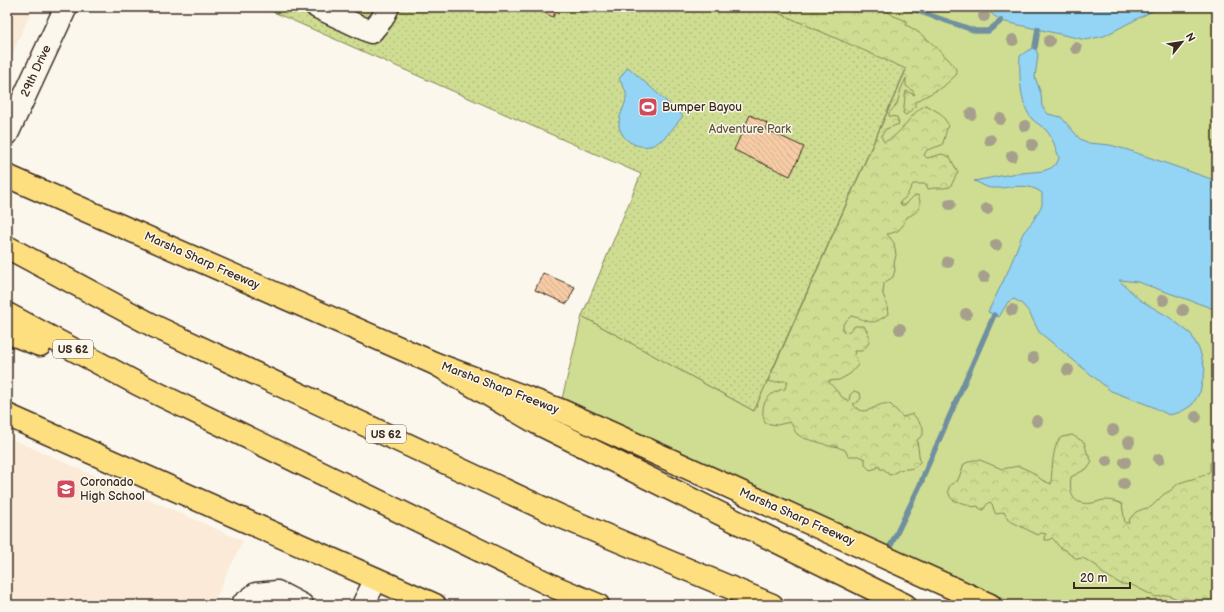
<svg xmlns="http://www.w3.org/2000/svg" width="1224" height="612" viewBox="0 0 1224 612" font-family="'Balsamiq Sans',sans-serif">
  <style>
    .built { fill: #faead7 }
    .grass { fill: #cedd91; stroke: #848458 }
    .forest { fill: url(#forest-crowns); stroke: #848458 }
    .park { fill: url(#park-dots); stroke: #848458 }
    .water { fill: #94d4f5; stroke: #70909f }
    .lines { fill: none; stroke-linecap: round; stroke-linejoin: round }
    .stream { stroke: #70909f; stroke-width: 5.5 }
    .building { fill: url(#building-back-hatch); stroke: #3b2a1e }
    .minor-casing { stroke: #3b2a1e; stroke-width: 25 }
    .major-casing { stroke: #3b2a1e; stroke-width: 25 }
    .highway-casing { stroke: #3b2a1e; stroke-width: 25 }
    .minor { stroke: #fbf7ec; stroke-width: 22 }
    .major { stroke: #fedf80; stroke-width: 22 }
    .highway { stroke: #fedf80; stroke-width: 22 }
    .tree { fill: #a69f8b }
    .labels { text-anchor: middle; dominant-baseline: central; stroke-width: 3; stroke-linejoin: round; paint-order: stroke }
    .shield { fill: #fbf7ec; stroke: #75685c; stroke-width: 1 }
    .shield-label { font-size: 11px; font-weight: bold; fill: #3b2a1e }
    .street-label { font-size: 12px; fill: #3b2a1e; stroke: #fbf7ec }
    .poi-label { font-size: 12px; fill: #3b2a1e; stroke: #fbf7ec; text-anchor: start }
    .park-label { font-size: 12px; fill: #60573b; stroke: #fbf7ec }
  </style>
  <defs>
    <pattern id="forest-crowns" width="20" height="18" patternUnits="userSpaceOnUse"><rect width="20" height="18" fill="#cedd91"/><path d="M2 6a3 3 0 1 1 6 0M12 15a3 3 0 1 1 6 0" fill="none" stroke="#b2be7d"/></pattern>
    <pattern id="park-dots" width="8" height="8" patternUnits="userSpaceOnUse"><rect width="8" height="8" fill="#cedd91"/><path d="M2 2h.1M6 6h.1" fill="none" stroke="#b2be7d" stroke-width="1.8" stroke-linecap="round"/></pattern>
    <pattern id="building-back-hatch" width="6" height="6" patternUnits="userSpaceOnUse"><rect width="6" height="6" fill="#f6cba5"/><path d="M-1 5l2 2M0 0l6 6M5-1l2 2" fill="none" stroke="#d4ae8e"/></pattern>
  </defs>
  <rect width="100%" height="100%" fill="#fbf7ec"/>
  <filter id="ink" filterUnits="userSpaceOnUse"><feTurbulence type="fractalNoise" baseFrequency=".025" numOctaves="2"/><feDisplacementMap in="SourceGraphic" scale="8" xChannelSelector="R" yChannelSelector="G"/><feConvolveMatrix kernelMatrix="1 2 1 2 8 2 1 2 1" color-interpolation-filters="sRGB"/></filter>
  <g filter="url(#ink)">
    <path class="built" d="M7 7H33L7 65Z
      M7 437 243 541 212 605H7Z"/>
    <path class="grass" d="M765 7H1217V605H1017L890 549 892 544 889 543 887 548 561 403 582 316 754 411 906 70Z"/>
    <path class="forest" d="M765 7H881L894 16 907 21 906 25C920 31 944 53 954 66 956 68 956 71 957 74L943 87 915 102V107L906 115 903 113C905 105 904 98 906 91L915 95 912 90 906 86V78L901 89 897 104 889 113V116L897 117 899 124 886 129 881 136 884 142C902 136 909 113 926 105L940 113 948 124C946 131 945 138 942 145L927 150 924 155 927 158 942 154 950 157 958 173C954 177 954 182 950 187 943 189 936 187 928 189L926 184H913L906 197 900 202 901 205H905L914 196 918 195C923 207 919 212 907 217 902 228 900 232 887 234L894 243 896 255 894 263 895 270 893 277 884 283 883 294 887 305 888 314C870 328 870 320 851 316L843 324V331L848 332 855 326H864L869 335V343L862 351H854L858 365 850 374 839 380 828 381 842 397 849 401 850 395 854 391 860 393 861 398 858 402 853 404C866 422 878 398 891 405 895 408 899 414 903 417L913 414 923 427V435L917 440 920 462C912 471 909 468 899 470L893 474 889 475 884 469H880L879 465 877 468 870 470 865 465V459L858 456H848L845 450 835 446H828C818 440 805 441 797 434 794 431 793 425 790 422L777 425 765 423C764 419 762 414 763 410 763 398 775 390 785 389L786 385 788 381C780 380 776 384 768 381L906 70Z
      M1072 435 1084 442 1087 452 1092 462 1088 468 1071 477C1069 493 1072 506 1092 503 1096 503 1100 500 1104 500 1111 500 1116 501 1122 504L1125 523H1129L1130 518 1136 512 1143 509 1151 507 1164 494 1170 491 1179 483 1205 475 1210 471V463L1213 461 1217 460V605H1191L1168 595 1156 597 1132 585 1121 584 1102 573 1097 566 1083 558 1077 559 1068 553 1066 550C1058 549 1057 542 1052 538L1049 540H1045L1044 537 1046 534 1041 533 1038 535 1008 520 1004 512 997 514 995 513 992 504 990 502 988 503 983 510 979 508 978 506C969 508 971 505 963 503 953 500 951 502 948 490L950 485 958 480 964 464 973 460H980L1002 469 1019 466 1032 472 1042 480 1051 484C1052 474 1052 442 1062 437 1065 436 1069 436 1072 435Z"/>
    <path class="park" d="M262 7H765L906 69 754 411 582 316 641 174Z"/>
    <path class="water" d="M986 7H1160L1104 36 1086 40 1001 21 987 10Z
      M1035 47 1038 55 1035 77 1041 94 1042 106 1048 114 1061 117 1080 139 1089 143 1110 145 1128 150 1217 181V310L1138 282 1119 280 1140 300 1169 317 1191 334 1200 351 1205 370 1200 392 1192 405 1181 412 1169 415 1151 406 1111 391 1039 332 1029 312 1022 304 1014 299 1008 302 999 317 988 312 1008 271 1023 233 1033 221 1042 205V193C1026 181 1011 189 992 188 986 188 980 183 974 181L1011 174 1043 171 1051 168 1057 163 1059 158C1056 149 1053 138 1046 130 1042 126 1036 123 1032 119 1020 105 1019 74 1020 56L1027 51Z
      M628 67 683 116C676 124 669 135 660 141 646 153 622 144 619 126 618 113 628 104 626 93 625 88 621 83 619 79Z"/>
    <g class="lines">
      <path class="stream" d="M906 7 976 31H988L1001 21
        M1035 47 1038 29
        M891 545 921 483 925 472 994 315"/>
    </g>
    <path class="building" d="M532 7H558L553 17Z
      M750 115 767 123 765 129 804 147 790 176 734 150Z
      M543 273 575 287 567 304 535 290Z"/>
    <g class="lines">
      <g class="minor-casing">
        <path id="minor" d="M317 7 371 32 382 19 388 7
          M7 134 66 7
          M242 605 256 594 277 592 302 605
          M363 605 376 579"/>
      </g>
      <g class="major-casing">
        <path id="major" d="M7 176 436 364 560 410 990 605
          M7 415 435 605"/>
      </g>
      <g class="highway-casing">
        <path id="highway" d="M7 247 156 327 562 517 772 605
          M7 314 138 384 555 587 598 605
          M7 332 40 345
          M436 364 537 423 905 605"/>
      </g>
      <use href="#minor" class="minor"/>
      <use href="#major" class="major"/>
      <use href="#highway" class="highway"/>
    </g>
    <g class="tree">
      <circle cx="984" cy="16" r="6"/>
      <circle cx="1013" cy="40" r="6"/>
      <circle cx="1049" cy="41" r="6"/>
      <circle cx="1076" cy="48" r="6"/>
      <circle cx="971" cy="114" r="6"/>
      <circle cx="1000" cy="119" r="6"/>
      <circle cx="1025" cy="126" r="6"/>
      <circle cx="990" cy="140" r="6"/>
      <circle cx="1032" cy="145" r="6"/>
      <circle cx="1012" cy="156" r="6"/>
      <circle cx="950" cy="204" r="6"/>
      <circle cx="987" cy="209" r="6"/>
      <circle cx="996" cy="245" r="6"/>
      <circle cx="948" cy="262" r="6"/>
      <circle cx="984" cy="277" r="6"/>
      <circle cx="1163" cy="300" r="6"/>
      <circle cx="1012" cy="310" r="6"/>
      <circle cx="1183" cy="310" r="6"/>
      <circle cx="966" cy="314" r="6"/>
      <circle cx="900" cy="329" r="6"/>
      <circle cx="1033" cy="358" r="6"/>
      <circle cx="1068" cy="370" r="6"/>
      <circle cx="1196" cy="417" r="6"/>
      <circle cx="1037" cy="421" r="6"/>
      <circle cx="1113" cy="430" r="6"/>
      <circle cx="1129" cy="442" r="6"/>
      <circle cx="1159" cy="459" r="6"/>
      <circle cx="1107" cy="461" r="6"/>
      <circle cx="1125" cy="462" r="6"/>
      <circle cx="1124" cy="484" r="6"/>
    </g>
  </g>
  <defs>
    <g id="stadium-square" transform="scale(1)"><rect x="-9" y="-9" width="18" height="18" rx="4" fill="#d1495b" stroke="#fbf7ec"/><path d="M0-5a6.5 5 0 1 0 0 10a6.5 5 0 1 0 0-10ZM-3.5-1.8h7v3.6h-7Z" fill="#fff"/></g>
    <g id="school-square" transform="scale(1)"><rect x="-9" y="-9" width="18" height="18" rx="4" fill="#d1495b" stroke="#fbf7ec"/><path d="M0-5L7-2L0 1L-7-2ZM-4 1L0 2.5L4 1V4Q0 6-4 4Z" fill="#fff"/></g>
  </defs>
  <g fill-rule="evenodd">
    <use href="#stadium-square" x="648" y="107"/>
    <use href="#school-square" x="66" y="489"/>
  </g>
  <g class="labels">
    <g class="shield">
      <rect x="53" y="340" width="40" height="18" rx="3"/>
      <rect x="366" y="425" width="40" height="18" rx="3"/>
    </g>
    <g class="shield-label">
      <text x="73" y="349">US 62</text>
      <text x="386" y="434">US 62</text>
    </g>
    <g class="street-label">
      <text transform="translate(36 71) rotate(-65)">29th Drive</text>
      <text transform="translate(202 261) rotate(24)">Marsha Sharp Freeway</text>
      <text transform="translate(500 388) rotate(21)">Marsha Sharp Freeway</text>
      <text transform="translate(797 517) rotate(24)">Marsha Sharp Freeway</text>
    </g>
    <g class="poi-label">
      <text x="662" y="107">Bumper Bayou</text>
      <text x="80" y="482">Coronado<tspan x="80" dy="14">High School</tspan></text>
    </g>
    <g class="park-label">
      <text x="750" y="129">Adventure Park</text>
    </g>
  </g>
  <rect width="1224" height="612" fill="none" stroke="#fbf7ec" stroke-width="24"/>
  <rect x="12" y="12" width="1200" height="588" fill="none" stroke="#3b2a1e" stroke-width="1.5" filter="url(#ink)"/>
  <g transform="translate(1182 42) rotate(60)" stroke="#fbf7ec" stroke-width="3" paint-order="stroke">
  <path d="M0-3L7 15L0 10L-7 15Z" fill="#3b2a1e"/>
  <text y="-6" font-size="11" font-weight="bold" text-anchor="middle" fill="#3b2a1e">N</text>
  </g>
  <path d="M1074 582v6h56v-6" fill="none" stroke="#3b2a1e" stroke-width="2"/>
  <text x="1080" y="582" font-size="12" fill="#3b2a1e" stroke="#fbf7ec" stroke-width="3" paint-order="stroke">20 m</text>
</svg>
